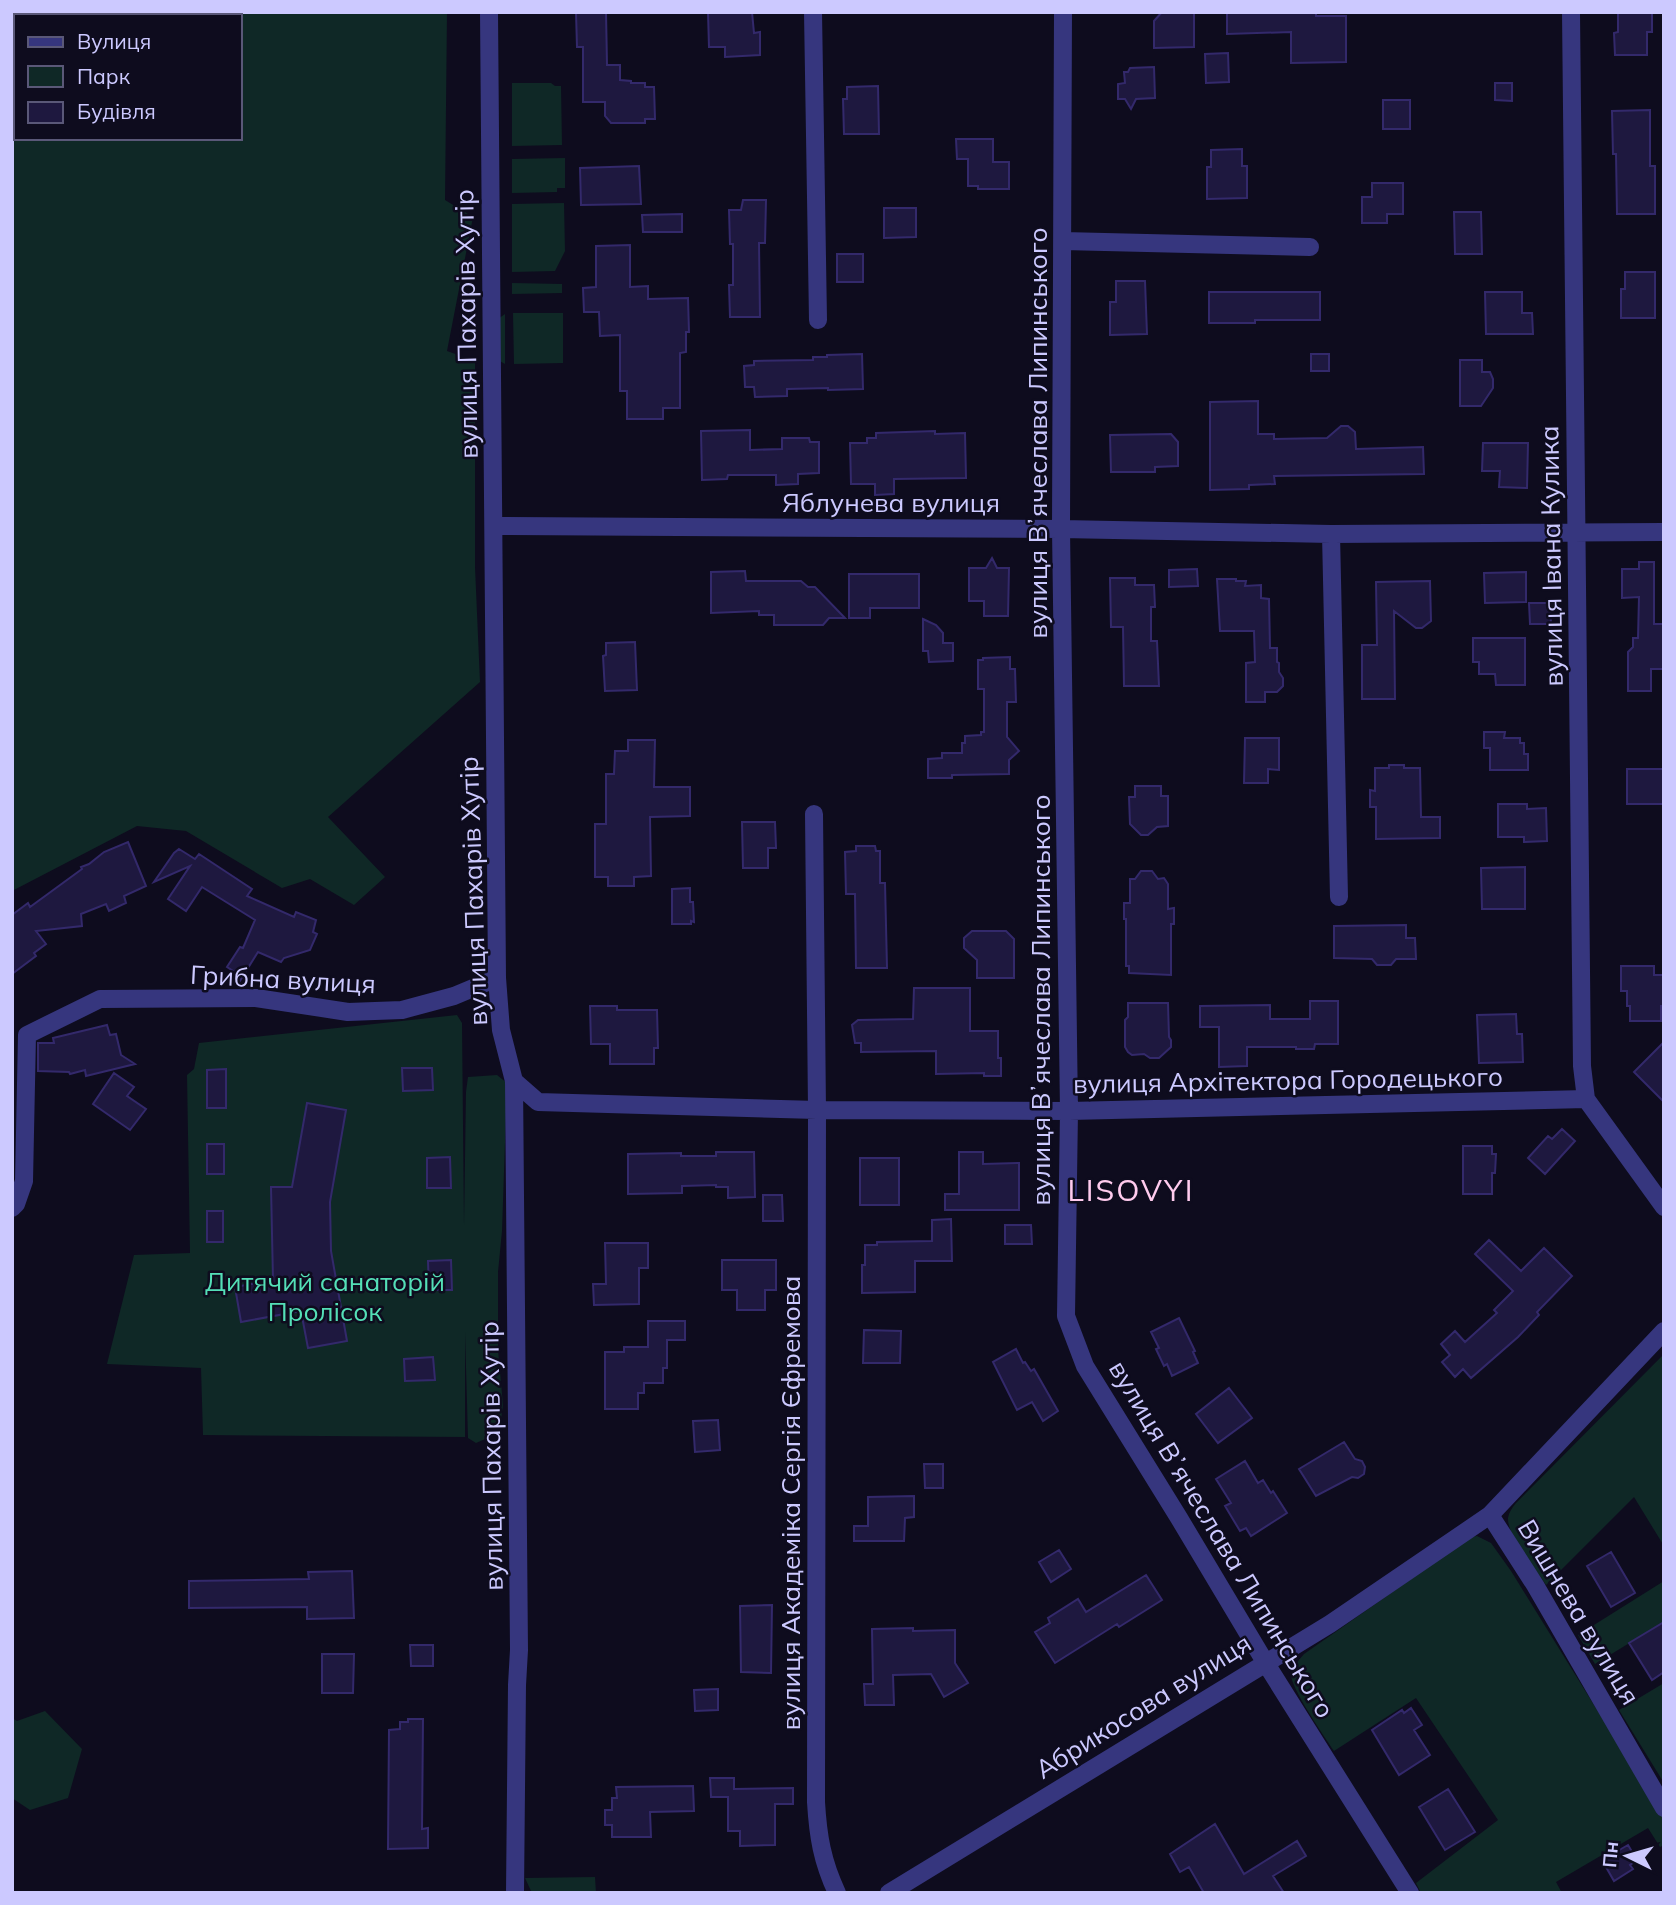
<svg xmlns="http://www.w3.org/2000/svg" width="1676" height="1905" viewBox="0 0 1676 1905" font-family="Mulish,sans-serif">
  <style>
    .green { fill: #0f2826; fill-rule: evenodd }
    .building { fill: #1e183f; stroke: #33296b; stroke-width: 2 }
    .lines { fill: none; stroke-linecap: round; stroke-linejoin: round }
    .minor { stroke: #36367e; stroke-width: 18 }
    .labels { text-anchor: middle; dominant-baseline: central; stroke-width: 5; stroke-linejoin: round; paint-order: stroke }
    .street-label { font-size: 26px; fill: #ccc9ff; stroke: #0e0c1e }
    .park-label { font-size: 26px; fill: #54dfb7; stroke: #0e0c1e }
    .quarter-label { font-size: 30px; letter-spacing: 2px; fill: #ffcbee; stroke: #0e0c1e }
  </style>
  <rect width="100%" height="100%" fill="#0e0c1e"/>
  <path class="green" d="M12 12H447L445 200 473 217 447 351 475 361V567L480 682 328 817 385 877 354 905 310 879 282 888 186 831 137 826 12 891ZM16 16H240V138H16Z
    M512 83H551L555 86H561L562 145 512 146Z
    M565 158V188H557V192L512 193V159Z
    M564 203 565 251 555 271 512 272V204Z
    M512 283 562 284V293L512 294Z
    M513 313H563V363L514 364Z
    M505 314V364L498 360V319Z
    M457 1015 462 1023 464 1225 466 1092 468 1077 497 1075 507 1083 502 1231 498 1272V1350L503 1405 499 1433 476 1443 468 1438 465 1332V1437L203 1435 201 1368 107 1364 134 1255 190 1253 187 1075 194 1069 199 1043Z
    M1664 1354V1546L1634 1497 1546 1585C1536 1570 1507 1536 1508 1518 1509 1512 1512 1508 1516 1503Z
    M1477 1536 1491 1543 1511 1571 1664 1818V1845L1660 1847 1648 1828 1556 1882 1562 1893H1421L1416 1883 1498 1820 1416 1698 1334 1751C1325 1737 1289 1686 1291 1673 1293 1666 1299 1660 1304 1654L1471 1537Z
    M1664 1581V1622L1595 1664 1578 1635Z
    M1664 1683V1783L1619 1710Z
    M45 1711 82 1749 68 1798 30 1810 12 1798V1718L17 1721Z
    M595 1877 596 1893H532L525 1878Z"/>
  <path class="building" d="M576 12H606L607 65H620V80L631 81V83H645V87H654L655 119H645V123H611L605 116V102H583V47H577Z
    M708 12H752L754 33 760 32V55L725 57V47H709Z
    M1162 12H1194V47L1154 48V21Z
    M1227 12H1316V16H1346V62L1291 63V32L1227 34Z
    M1618 12H1652V32H1647V55H1615L1614 33 1618 32Z
    M1228 53 1229 82 1206 83 1205 54Z
    M1154 67 1155 98 1136 99 1131 109 1125 99H1118V84L1125 83 1124 72H1128L1130 68Z
    M1495 83H1512V101L1495 100Z
    M878 86 879 134H844L843 99H847V87Z
    M1383 100H1410V129H1383Z
    M1650 110V166H1655V214H1617L1616 154H1613L1612 111Z
    M956 139H993V162H1009V189H978V186H968V159H957Z
    M1242 149V166H1247V198L1207 199V167H1211V150Z
    M639 166 641 204 581 205 580 168Z
    M1372 183H1403V214H1387V223H1362V197H1372Z
    M743 200H766L765 243H759L760 317H730L729 285H733V244H730L729 210H741Z
    M884 208H916V237L884 238Z
    M1454 212H1481L1482 254H1455Z
    M682 214V232H643L642 215Z
    M630 245V287L648 286V299L688 298 689 332H686V352L680 353V408H663V419H627V391H620V335L600 336 599 312H584L583 288 596 287V246Z
    M837 254H863V282H837Z
    M1625 272H1655V318H1621V289H1625Z
    M1116 281H1145L1147 334 1110 335V302H1116Z
    M1209 292H1320V320H1255V323H1209Z
    M1485 292H1522V313H1532L1533 334H1486Z
    M862 354 863 389 828 390V388L787 389V396L755 397 754 387H745L744 366 754 365V361L813 360V357H827V355Z
    M1311 354H1329V371H1311Z
    M1460 360H1482V372H1490L1493 379V388L1481 406H1460Z
    M1258 401V434H1274V439L1327 438 1341 426H1348L1355 432 1356 449 1423 447 1424 474 1274 476 1275 484 1249 485V489L1210 490V402Z
    M750 430V450L782 449V438H809L810 442H819V473L798 474V484L776 485V475H728L727 479 702 480 701 431Z
    M935 431V434L965 433 966 478 894 479V494L875 495V484H851L850 443H867V438H876V433Z
    M1171 434 1178 442V466L1155 467V472H1111L1110 435Z
    M1483 443H1528L1527 488 1499 487 1500 471H1482Z
    M992 558 997 568H1009L1008 616H984V601H969V568H986Z
    M1639 562H1654V624H1664V669H1651V691H1628V652L1633 647V638H1638L1639 597 1622 598V569H1639Z
    M1197 569 1198 586 1169 587V570Z
    M745 571 746 581H801L808 587H815L845 618H829L823 625H774V615H759V611L711 613V572Z
    M1526 572V602L1485 603 1484 573Z
    M849 574H919V608H870V618H849Z
    M1110 578H1135V585H1154L1155 607H1151V641H1157L1159 686H1124L1123 627H1111Z
    M1217 579H1236V581H1246L1245 586 1261 585V598L1269 599 1270 648H1277V662L1279 663V672L1283 678V686L1277 692H1265V702H1246V663L1255 662 1254 631H1220Z
    M1430 581 1431 621 1422 628H1416L1394 611 1395 699H1362V645H1377L1376 582Z
    M1529 603H1550L1551 624H1530Z
    M923 619 936 625 943 633V643H953V661L929 662 928 651H923Z
    M1473 638H1525V685H1496L1495 674H1479V662H1473Z
    M635 642 637 690 605 691 603 656 606 655V643Z
    M1010 657V669H1015L1016 702H1007V737L1019 751 1009 760V774L952 775V778H928V759L942 758V753H962V743H965V736L981 735V732H984V689H978V660H983V658Z
    M1484 732H1505L1504 738H1520V743H1524V754H1528V770H1490V748H1484Z
    M1245 738H1279V770L1268 769V783H1244Z
    M628 740H655L654 787H690V816L650 817 651 876 634 877V886H608V877H595V824H606V774H614L615 751H628Z
    M1389 765H1404V768H1420L1421 817H1440V838L1376 839V807H1370V790L1375 791V768H1389Z
    M1627 769H1664V804H1627Z
    M1135 786H1161V796H1168V826L1157 827 1148 835H1141L1130 824 1129 797H1135Z
    M1498 804H1527V809L1546 808 1547 841 1524 842V837H1498Z
    M742 822H775L776 848H768V868H743Z
    M128 842 146 886 124 896 126 903 109 911 106 904 81 914 82 926 36 931 46 944 34 953 36 956 12 974V915L28 903 30 907 82 869 81 867 89 864 104 852Z
    M856 846H875L876 851H880V883H885L887 968H856L855 894H846L845 852 856 851Z
    M179 849 195 859 199 854 252 889 247 896 294 917 296 912 316 920 313 932 317 934 310 950 284 958 281 962 258 952 238 984 230 979 233 971 227 967 240 947 243 948 255 920 202 887 186 911 168 899 190 866 154 882 174 853Z
    M1525 867V909H1482L1481 868Z
    M1141 871H1152L1158 879 1164 878 1168 884V909L1174 908V924H1171V975L1129 973V966H1126V919H1124V903H1130V879H1135Z
    M690 888V902H693L694 922 691 921V924H672V889Z
    M1406 925V938H1415L1416 959H1396L1391 965H1377L1372 959 1334 958V926Z
    M972 931H1006L1014 939V978H977V960L964 948V938Z
    M1621 966H1654V975H1664V1006H1661V1021H1630V1006H1627V991H1621Z
    M914 988H970V1031H998V1058H1001V1076H984V1073L936 1074V1051L861 1052V1043H855L852 1025 858 1020 913 1019Z
    M1310 1001H1338V1044H1315L1314 1049H1296V1047H1247V1066L1219 1067V1027H1200V1006L1270 1005V1019H1310Z
    M1128 1003H1168L1169 1037 1171 1040V1047L1159 1058H1150L1144 1054 1132 1055 1128 1052 1125 1047V1020L1128 1017Z
    M590 1006H617V1010H657L658 1048H654V1064H610V1044H591Z
    M1516 1014 1517 1034H1522L1523 1062 1479 1063 1477 1015Z
    M107 1025 110 1035 116 1034 121 1055 135 1064 86 1076 85 1070 70 1074 69 1072 38 1071V1043H54L53 1038Z
    M1664 1042V1102L1634 1072Z
    M402 1068H432L433 1090 403 1091Z
    M226 1069V1108H207V1070Z
    M114 1073 134 1087 127 1096 146 1109 130 1130 93 1104Z
    M307 1103 346 1110 330 1202 331 1251 347 1341 308 1348 301 1311 241 1322 235 1287 273 1280 271 1187H292Z
    M1562 1129 1575 1141 1545 1174 1528 1158 1548 1136 1552 1139Z
    M207 1144H224V1174H207Z
    M1463 1146H1492V1154H1496L1495 1173H1492V1194H1463Z
    M716 1152H754L755 1197 728 1198V1187H716V1185L682 1186V1193L628 1194V1154L681 1153V1156H716Z
    M959 1152H983V1164L1019 1163V1210H945V1194H959Z
    M450 1157 451 1188H427V1158Z
    M860 1158H899V1205H860Z
    M763 1195H782L783 1221H763Z
    M207 1211H223V1242H207Z
    M951 1219 952 1261H915V1292L862 1293V1265H865V1245H877V1242L932 1241V1220Z
    M1005 1225H1031L1032 1244H1005Z
    M1489 1240 1521 1271 1544 1248 1572 1276 1537 1312 1539 1315 1518 1337 1471 1378 1463 1369 1455 1377 1442 1362 1450 1355 1441 1344 1455 1331 1465 1342 1497 1313 1494 1310 1513 1291 1475 1254Z
    M605 1243H648V1268H639V1304L594 1305 593 1284H606Z
    M451 1260 452 1290H429L428 1261Z
    M722 1260H776V1290H765V1310H737V1290H722Z
    M1179 1318 1195 1351 1193 1352 1198 1363 1172 1376 1167 1364 1164 1366 1156 1349 1159 1348 1151 1332Z
    M648 1321H685V1340H667V1368H663V1383H644V1393H638V1409H605V1352H624V1347H648Z
    M864 1330 901 1331 900 1363H863Z
    M1016 1349 1023 1363 1025 1362 1031 1371 1034 1369 1058 1411 1043 1421 1032 1402 1017 1410 993 1362Z
    M433 1357 435 1380 405 1381 404 1359Z
    M1229 1388 1252 1418 1218 1443 1196 1414Z
    M718 1420 720 1450 695 1452 693 1421Z
    M1344 1442 1355 1459 1362 1461 1365 1467 1364 1474 1358 1478 1352 1477 1316 1496 1299 1469Z
    M1245 1461 1258 1483 1263 1480 1271 1493 1273 1491 1287 1513 1251 1536 1246 1528 1240 1531 1225 1506 1231 1503 1216 1479Z
    M924 1464H943V1488H925Z
    M914 1496V1517L905 1518 904 1541H854V1526H868V1497Z
    M1059 1550 1071 1569 1051 1582 1039 1562Z
    M1611 1552 1635 1593 1611 1607 1587 1566Z
    M352 1571 354 1618 307 1619V1607L189 1608V1581L309 1579 308 1572Z
    M1146 1575 1162 1600 1119 1627 1117 1624 1055 1663 1035 1632 1050 1623 1048 1618 1078 1599 1086 1612Z
    M772 1605 771 1673 741 1672 740 1606Z
    M1664 1622V1672L1652 1680 1629 1643Z
    M913 1628V1631L955 1630V1663L968 1683 944 1697 931 1674 893 1675 894 1705H865L864 1684H873L872 1629Z
    M410 1645H433V1666H411Z
    M322 1654H354L353 1693H322Z
    M718 1689V1710L695 1711 694 1690Z
    M1411 1708 1422 1725 1414 1730 1430 1755 1399 1775 1372 1730 1402 1710 1404 1713Z
    M408 1719H423L422 1829 428 1828V1848L388 1849 389 1730 400 1729V1722H408Z
    M710 1778H734V1789L793 1788V1804H775V1845L740 1846V1831H728V1797H711Z
    M693 1786 694 1811 650 1812 651 1837H612V1825H605V1810H612V1798H617L616 1787Z
    M1448 1789 1475 1832 1445 1850 1419 1807Z
    M1215 1824 1244 1874 1297 1841 1306 1856 1273 1876 1284 1893H1204L1189 1867 1180 1872 1170 1854Z
    M1628 1845 1637 1860 1630 1865 1633 1869 1614 1881 1602 1860Z"/>
  <g class="lines">
    <path class="minor" d="M489 12 497 978 501 1030 514 1081 519 1650 517 1685 515 1893
      M813 12 818 320
      M1063 12 1061 529 1069 1111 1066 1316 1085 1366 1179 1518 1265 1662 1410 1893
      M1571 12 1582 1066 1586 1099
      M1063 241 1310 247
      M494 526 1061 529 1331 534 1664 532
      M1331 534 1339 897
      M814 814 817 1110 816 1802C818 1836 822 1861 837 1893
      M514 1081 538 1102 817 1110 1069 1111 1586 1099 1664 1207
      M12 1208 16 1204 24 1181 27 1035 100 999 256 998 348 1012 402 1010 454 996 497 978
      M1490 1515 1535 1585 1664 1808
      M889 1893 1330 1624 1490 1515 1664 1331"/>
  </g>
  <g class="labels">
    <g class="street-label">
      <text transform="translate(466 324) rotate(-91)">вулиця Пахарів Хутір</text>
      <text transform="translate(1037 433) rotate(-90)">вулиця Вʼячеслава Липинського</text>
      <text x="891" y="502">Яблунева вулиця</text>
      <text transform="translate(1551 556) rotate(-91)">вулиця Івана Кулика</text>
      <text transform="translate(473 891) rotate(-92)">вулиця Пахарів Хутір</text>
      <text transform="translate(283 979) rotate(3)">Грибна вулиця</text>
      <text transform="translate(1040 1000) rotate(-90)">вулиця Вʼячеслава Липинського</text>
      <text transform="translate(1288 1080) rotate(-1)">вулиця Архітектора Городецького</text>
      <text transform="translate(491 1456) rotate(-91)">вулиця Пахарів Хутір</text>
      <text transform="translate(790 1503) rotate(-90)">вулиця Академіка Сергія Єфремова</text>
      <text transform="translate(1222 1539) rotate(59)">вулиця Вʼячеслава Липинського</text>
      <text transform="translate(1579 1612) rotate(59)">Вишнева вулиця</text>
      <text transform="translate(1143 1706) rotate(-32)">Абрикосова вулиця</text>
    </g>
    <g class="park-label">
      <text x="325" y="1281">Дитячий санаторій<tspan x="325" dy="30">Пролісок</tspan></text>
    </g>
    <g class="quarter-label">
      <text x="1131" y="1190">LISOVYI</text>
    </g>
  </g>
  <rect width="1676" height="1905" fill="none" stroke="#ccc9ff" stroke-width="28"/>
  <rect x="14" y="14" width="228" height="126" fill="#0e0c1e" stroke="#5a5878" stroke-width="2"/>
  <rect x="28" y="37" width="35" height="10" fill="#36367e" stroke="#5a5878" stroke-width="2"/>
  <text x="77" y="49" font-size="21" fill="#ccc9ff">Вулиця</text>
  <rect x="28" y="66" width="35" height="21" fill="#0f2826" stroke="#5a5878" stroke-width="2"/>
  <text x="77" y="84" font-size="21" fill="#ccc9ff">Парк</text>
  <rect x="28" y="102" width="35" height="21" fill="#1e183f" stroke="#5a5878" stroke-width="2"/>
  <text x="77" y="119" font-size="21" fill="#ccc9ff">Будівля</text>
  <g transform="translate(1627 1856) rotate(275)" stroke="#0e0c1e" stroke-width="5" paint-order="stroke">
  <path d="M0-5L12 26L0 18L-12 26Z" fill="#ccc9ff"/>
  <text y="-10" font-size="19" font-weight="bold" text-anchor="middle" fill="#ccc9ff">Пн</text>
  </g>
</svg>
